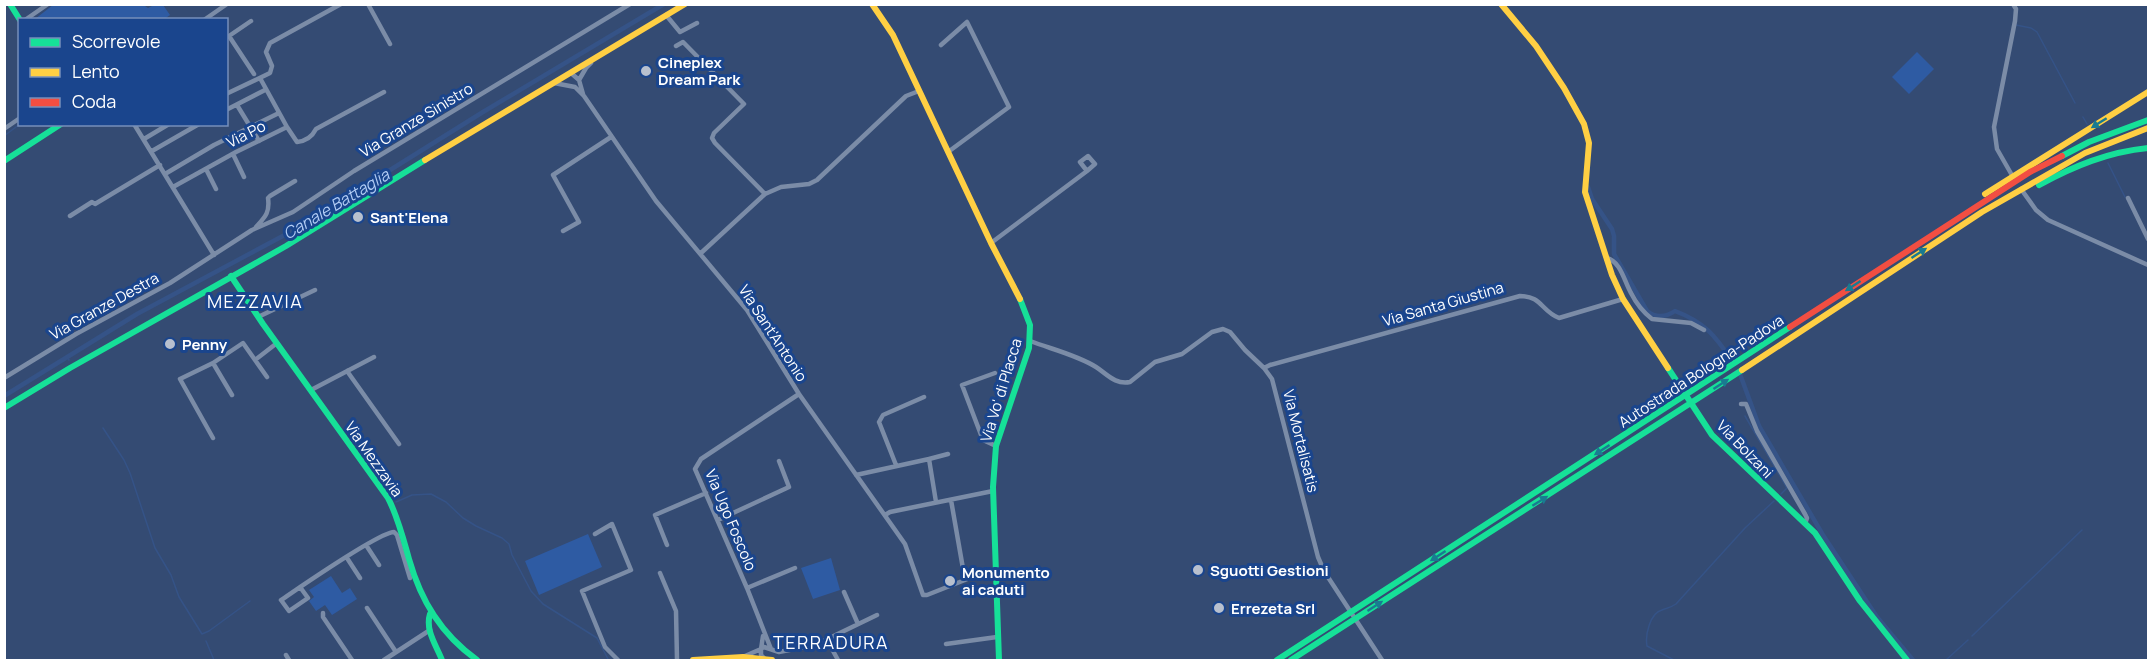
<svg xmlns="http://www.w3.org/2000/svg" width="2153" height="665" viewBox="0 0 2153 665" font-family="Manrope,sans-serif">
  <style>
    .green { fill: #2e5ba3 }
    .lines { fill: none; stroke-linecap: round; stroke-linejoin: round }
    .stream { stroke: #355387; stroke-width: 1.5 }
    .canal { stroke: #355387; stroke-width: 4.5 }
    .street { stroke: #7b8ca7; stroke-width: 4.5 }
    .fast { stroke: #16e098; stroke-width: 6 }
    .slow { stroke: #ffcf43; stroke-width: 6 }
    .jam { stroke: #f24e42; stroke-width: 6 }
    .oneway { fill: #197b91 }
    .poi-dot { fill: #b8c0ce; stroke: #1a458d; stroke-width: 2 }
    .labels { text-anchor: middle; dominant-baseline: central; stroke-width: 6; stroke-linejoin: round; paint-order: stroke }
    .poi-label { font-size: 15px; font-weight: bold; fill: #fff; stroke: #1a458d; text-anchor: start }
    .street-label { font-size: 15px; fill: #fff; stroke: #1a458d }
    .water-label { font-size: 16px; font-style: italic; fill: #b3cdf5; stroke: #1a458d }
    .quarter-label { font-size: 18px; letter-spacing: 1.5px; fill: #fff; stroke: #1a458d }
  </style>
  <rect width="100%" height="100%" fill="#344b73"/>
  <path class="green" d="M53 5 142 4 148 8 154 5H163L170 15 163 20 35 19Z
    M1917 52 1934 69 1909 94 1892 77Z
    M588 534 602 567 539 595 525 561Z
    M831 558 840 590 813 599 801 568Z
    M331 576 342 593 350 588 357 599 332 615 325 605 316 611 309 601 314 597 309 590Z"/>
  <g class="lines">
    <path class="stream" d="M2016 25 2031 28 2037 32 2075 103
      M2083 117 2087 124
      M4 136 20 124
      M2108 163 2125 197
      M67 357 69 360
      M1745 416 1787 488 1781 494
      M103 428 124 460 130 473 155 548 171 575 179 597 202 634 209 631 250 601
      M396 502 412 495 431 494 446 502 463 518 476 526 502 538 509 544 512 555 531 591 543 604 597 638 608 659
      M1972 636 2082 530
      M206 641 214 660
      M1674 660 1647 646C1645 635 1650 613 1662 610 1667 608 1670 608 1676 604L1745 528 1774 501
      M1946 660 1968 640"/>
    <path class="canal" d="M1588 187 1592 199 1612 229 1614 236V254L1647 311C1657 319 1666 317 1675 311 1704 322 1715 335 1732 361
      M1740 374 1759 426 1823 535 1877 617 1913 660
      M4 396 137 314 294 230 483 112 664 4"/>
    <path class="street" d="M368 4 390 44
      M666 15 680 32 697 23
      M25 20 48 4
      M204 20 227 4
      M229 36 254 74
      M229 36 251 21
      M941 45 967 22 1009 107 948 152
      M676 46 683 42 744 104 714 133 712 138 715 143 765 194
      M571 73 579 80 583 94
      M260 78 287 127
      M579 80 586 68 591 63
      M554 83 575 87 584 96 656 201 747 310 799 394 905 544 923 595H927L980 574 995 571
      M226 94 270 73 272 66 266 52 270 43 341 4
      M237 105 259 141
      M226 110 265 90
      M134 124 214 255
      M4 129 20 118
      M144 139 169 124
      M152 151 199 124
      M233 154 244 177
      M206 169 216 189
      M165 174 214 145 279 113
      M2013 177 1997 149 1994 127 2015 21 2016 9 2013 4
      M173 187 236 152 287 127 297 142C306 141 312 137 316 129L384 92
      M2021 189 2036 210 2048 220 2148 265
      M2128 198 2148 239
      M70 216 92 202 95 204 160 165
      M256 227C265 217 270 213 268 198L270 196 295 181
      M563 231 579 222 553 175 611 137
      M991 243 1087 171 1095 164 1088 156 1080 162 1087 171
      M701 253 765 194 781 187 809 184 817 180 906 96 919 91
      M1607 258C1621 262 1624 281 1631 293 1636 303 1643 312 1652 319L1691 323 1704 330
      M258 317 315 290
      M1030 341C1051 349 1077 355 1096 367 1107 374 1115 385 1130 382L1155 362 1182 354 1212 332 1223 329 1230 332 1245 350 1264 368 1272 379 1318 557 1324 571 1382 660
      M255 360 267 377
      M213 363 232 395
      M1264 368 1270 365 1520 296C1542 296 1541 311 1559 318L1623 299
      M347 371 399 444
      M995 373 962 385 983 440 996 446
      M4 378 76 334 170 283 252 230 293 212 354 171 630 4
      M311 390 374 357
      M1741 404H1746L1757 431 1805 514 1807 518 1805 524
      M213 438 180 379 213 363 243 343 255 360 277 343
      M929 459 948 454
      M896 465 879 422 883 415 924 397
      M856 475 929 459 936 502
      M951 500 965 580
      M885 515 890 512 993 491
      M718 520 789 487 779 461
      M595 534 612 524 631 570 582 591 605 647 618 660
      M366 545 379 565
      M667 545 655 515 706 493
      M347 558 360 578
      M660 573 676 611 677 660
      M300 587 308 598 289 611 281 600C299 588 379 532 394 532L397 535 410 578
      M747 588 795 568
      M844 592 858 624
      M367 608 396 652
      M323 613V617L352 660
      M827 640 838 660
      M946 644 997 637
      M771 649 747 588 695 469 701 459 799 394
      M286 655 289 660
      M745 656 761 649 763 636
      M764 658 761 655V649L764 647 779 652 815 645 877 615
      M384 660 430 630"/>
    <path class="fast" d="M10 4 20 20
      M2062 156 2089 142 2148 120
      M4 161 61 124
      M2039 185C2074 166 2108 152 2148 148
      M231 276 263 324 388 498C398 517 403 538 409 559 421 601 441 634 477 660
      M1668 368 1712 435 1815 533 1860 601 1907 660
      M4 408 70 368 286 246 425 160
      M430 614C425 630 436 645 442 660
      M999 660 993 487 996 446 1029 348 1030 325 1020 299
      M1277 660 1790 327
      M1291 660 1742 370"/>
    <path class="slow" d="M872 4 893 35 991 243 1020 299
      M1501 4 1536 46 1564 88 1584 124 1589 143 1585 192 1612 275 1623 299 1668 368
      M425 160 685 4
      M1985 194 2148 92
      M1742 370 1982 212 2085 153 2148 128
      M693 660 743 657 772 660"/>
    <path class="jam" d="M1790 327 2030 172 2062 156"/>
  </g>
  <defs><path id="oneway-solid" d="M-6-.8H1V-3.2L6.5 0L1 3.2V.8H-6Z" transform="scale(1.5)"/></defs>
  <g class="oneway">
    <use href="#oneway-solid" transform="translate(2099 123) rotate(148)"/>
    <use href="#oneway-solid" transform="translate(1919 253) rotate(-33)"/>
    <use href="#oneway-solid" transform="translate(1853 286) rotate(147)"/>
    <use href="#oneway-solid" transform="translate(1721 384) rotate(-33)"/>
    <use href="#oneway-solid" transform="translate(1602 450) rotate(147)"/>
    <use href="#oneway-solid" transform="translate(1540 501) rotate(-32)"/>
    <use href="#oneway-solid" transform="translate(1438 556) rotate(147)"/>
    <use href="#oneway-solid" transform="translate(1375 606) rotate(-33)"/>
  </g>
  <g class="poi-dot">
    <circle cx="646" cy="71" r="6"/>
    <circle cx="358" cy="217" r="6"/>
    <circle cx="170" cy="344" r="6"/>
    <circle cx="1198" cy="570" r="6"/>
    <circle cx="950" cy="581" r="6"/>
    <circle cx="1219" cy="608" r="6"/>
  </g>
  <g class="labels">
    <g class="poi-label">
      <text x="658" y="62">Cineplex<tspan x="658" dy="17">Dream Park</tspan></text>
      <text x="370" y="217">Sant'Elena</text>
      <text x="182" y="344">Penny</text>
      <text x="1210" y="570">Sguotti Gestioni</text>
      <text x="962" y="572">Monumento<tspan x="962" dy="17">ai caduti</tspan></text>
      <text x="1231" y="608">Errezeta Srl</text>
    </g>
    <g class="street-label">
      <text transform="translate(416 120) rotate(-31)">Via Granze Sinistro</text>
      <text transform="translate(246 134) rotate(-27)">Via Po</text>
      <text transform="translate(1443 304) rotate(-16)">Via Santa Giustina</text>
      <text transform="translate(104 306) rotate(-29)">Via Granze Destra</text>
      <text transform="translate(773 333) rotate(57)">Via Sant'Antonio</text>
      <text transform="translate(1701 371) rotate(-33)">Autostrada Bologna-Padova</text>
      <text transform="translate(1001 390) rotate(-73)">Via Vo' di Placca</text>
      <text transform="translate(1301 441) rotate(76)">Via Mortalisatis</text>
      <text transform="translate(1745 449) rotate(46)">Via Bolzani</text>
      <text transform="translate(374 459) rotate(55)">Via Mezzavia</text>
      <text transform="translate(731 520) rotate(67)">Via Ugo Foscolo</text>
    </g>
    <g class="water-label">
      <text transform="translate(336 204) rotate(-31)">Canale Battaglia</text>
    </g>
    <g class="quarter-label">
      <text x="255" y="301">MEZZAVIA</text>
      <text x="831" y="642">TERRADURA</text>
    </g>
  </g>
  <rect width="2153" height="665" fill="none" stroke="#ffffff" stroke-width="12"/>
  <rect x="18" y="18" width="210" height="108" fill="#1a458d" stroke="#768fbb" stroke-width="1.5"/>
  <rect x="30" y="38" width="30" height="9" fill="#16e098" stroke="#768fbb" stroke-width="1.5"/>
  <text x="72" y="48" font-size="18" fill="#ffffff">Scorrevole</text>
  <rect x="30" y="68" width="30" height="9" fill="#ffcf43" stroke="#768fbb" stroke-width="1.5"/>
  <text x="72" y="78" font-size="18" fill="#ffffff">Lento</text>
  <rect x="30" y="98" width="30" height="9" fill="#f24e42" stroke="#768fbb" stroke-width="1.5"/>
  <text x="72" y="108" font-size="18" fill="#ffffff">Coda</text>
</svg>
